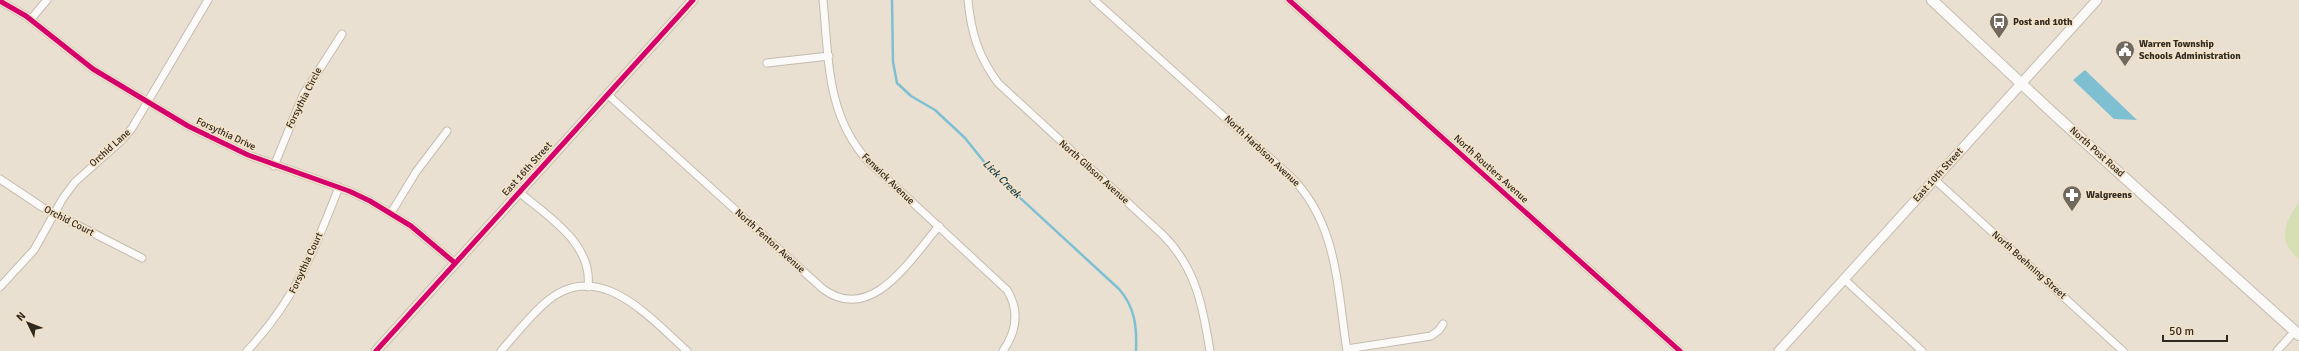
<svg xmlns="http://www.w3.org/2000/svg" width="2299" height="351" viewBox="0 0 2299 351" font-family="Signika,sans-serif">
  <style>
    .green { fill: #d5dfb3 }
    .water { fill: #7ec0d2 }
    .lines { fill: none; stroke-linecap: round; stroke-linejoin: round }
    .stream { stroke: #7ec0d2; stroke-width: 2.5 }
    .street-casing { stroke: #c3bcb0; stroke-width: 9 }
    .secondary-casing { stroke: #c3bcb0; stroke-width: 11 }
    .primary-casing { stroke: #c3bcb0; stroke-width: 12 }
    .street { stroke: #fcfaf8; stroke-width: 7 }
    .secondary { stroke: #fcfaf8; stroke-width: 9 }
    .primary { stroke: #fcfaf8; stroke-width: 10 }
    .cycleway-casing { stroke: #f3e2c8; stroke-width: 8 }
    .cycleway { stroke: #d6006c; stroke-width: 5 }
    .labels { text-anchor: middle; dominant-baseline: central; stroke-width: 3.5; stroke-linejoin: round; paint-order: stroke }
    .poi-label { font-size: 10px; font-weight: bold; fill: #2f291f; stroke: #f3e2c8; text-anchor: start }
    .street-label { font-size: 10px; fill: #2f291f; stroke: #f3e2c8 }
    .water-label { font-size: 11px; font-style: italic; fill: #174351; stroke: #f3e2c8 }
  </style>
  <rect width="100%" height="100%" fill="#e9e0d2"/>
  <path class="green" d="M2299 203V259C2277 242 2284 221 2299 203Z"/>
  <path class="water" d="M2085 70 2137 120 2114 119 2073 80Z"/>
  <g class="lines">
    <path class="stream" d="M892 0 893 62 897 83 911 96 935 110 965 138 993 173 1119 289C1135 307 1137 327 1136 351"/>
    <g class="street-casing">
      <path id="street" d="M823 0C829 59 826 116 869 162L1007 290C1020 311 1016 332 1003 351
        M968 0C971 32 978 56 998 83L1163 235C1196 268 1203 307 1210 351
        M1094 0 1289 175C1338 222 1337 288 1347 351
        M1289 0 1680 351
        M0 1 26 16 93 69 188 126 248 155 349 191 370 201 411 226 455 263
        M31 19 47 0
        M767 63 829 56
        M607 94 823 289C872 325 911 258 939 226
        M274 166 303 95 342 34
        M0 179 42 207 142 258
        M1934 179 2123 351
        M519 192C548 217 593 243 588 287
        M391 213 416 172 447 131
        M1844 279 1922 351
        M0 287 34 250 63 198 75 182 122 140 132 128 208 0
        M1347 349 1431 336 1439 330 1443 324
        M247 351C295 300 314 251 339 187
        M501 351C515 335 529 317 545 303 598 256 649 317 687 351
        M2277 351 2295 331"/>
    </g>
    <g class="secondary-casing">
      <path id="secondary" d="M376 351 693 0
        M1779 351 2097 0"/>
    </g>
    <g class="primary-casing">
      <path id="primary" d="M1932 0 2055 115 2299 335"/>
    </g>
    <use href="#street" class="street"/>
    <use href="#secondary" class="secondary"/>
    <use href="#primary" class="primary"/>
    <g class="cycleway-casing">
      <path id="cycleway" d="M1289 0 1680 351
        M0 1 26 16 93 69 188 126 248 155 349 191 370 201 411 226 455 263
        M376 351 693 0"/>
    </g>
    <use href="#cycleway" class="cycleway"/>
  </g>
  <defs>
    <g id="bus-pin" transform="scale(1)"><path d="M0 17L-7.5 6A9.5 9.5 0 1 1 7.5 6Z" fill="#70695e" stroke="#f3e2c8"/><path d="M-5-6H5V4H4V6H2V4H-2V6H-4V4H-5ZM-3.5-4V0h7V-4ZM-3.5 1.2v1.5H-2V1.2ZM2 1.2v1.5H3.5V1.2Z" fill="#fff"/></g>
    <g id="civic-pin" transform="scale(1)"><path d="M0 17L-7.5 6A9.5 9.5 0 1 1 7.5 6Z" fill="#70695e" stroke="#f3e2c8"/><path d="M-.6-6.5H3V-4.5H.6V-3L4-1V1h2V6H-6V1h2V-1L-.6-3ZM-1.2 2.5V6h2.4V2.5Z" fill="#fff"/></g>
    <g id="pharmacy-pin" transform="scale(1)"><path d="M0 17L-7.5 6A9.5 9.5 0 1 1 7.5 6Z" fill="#70695e" stroke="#f3e2c8"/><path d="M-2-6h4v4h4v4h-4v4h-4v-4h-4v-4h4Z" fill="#fff"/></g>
  </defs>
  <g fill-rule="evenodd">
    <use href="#bus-pin" x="1999" y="22"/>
    <use href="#civic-pin" x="2125" y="50"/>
    <use href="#pharmacy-pin" x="2072" y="195"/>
  </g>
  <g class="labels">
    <g class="poi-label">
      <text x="2013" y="22">Post and 10th</text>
      <text x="2139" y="44">Warren Township<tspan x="2139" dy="12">Schools Administration</tspan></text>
      <text x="2086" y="195">Walgreens</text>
    </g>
    <g class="street-label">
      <text transform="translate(304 98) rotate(-63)">Forsythia Circle</text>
      <text transform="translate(226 134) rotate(25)">Forsythia Drive</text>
      <text transform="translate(110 148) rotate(-42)">Orchid Lane</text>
      <text transform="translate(1262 151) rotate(43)">North Harbison Avenue</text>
      <text transform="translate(2097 152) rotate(42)">North Post Road</text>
      <text transform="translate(527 169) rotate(-48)">East 16th Street</text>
      <text transform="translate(1491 169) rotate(42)">North Routiers Avenue</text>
      <text transform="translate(1094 172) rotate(42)">North Gibson Avenue</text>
      <text transform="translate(1938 175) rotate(-48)">East 10th Street</text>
      <text transform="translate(888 179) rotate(44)">Fenwick Avenue</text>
      <text transform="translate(69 221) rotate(27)">Orchid Court</text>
      <text transform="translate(770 241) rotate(42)">North Fenton Avenue</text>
      <text transform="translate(306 263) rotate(-65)">Forsythia Court</text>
      <text transform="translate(2029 265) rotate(42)">North Boehning Street</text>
    </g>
    <g class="water-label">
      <text transform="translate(1002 179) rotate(45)">Lick Creek</text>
    </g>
  </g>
  <g transform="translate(28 323) rotate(313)" stroke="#f3e2c8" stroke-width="3" paint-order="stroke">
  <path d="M0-3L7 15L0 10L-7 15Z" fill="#2f291f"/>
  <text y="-6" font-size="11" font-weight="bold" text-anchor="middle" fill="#2f291f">N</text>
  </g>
  <path d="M2163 335v6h64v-6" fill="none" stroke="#2f291f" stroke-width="2"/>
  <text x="2169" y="335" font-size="12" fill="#2f291f" stroke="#f3e2c8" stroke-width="3" paint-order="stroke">50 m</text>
</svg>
